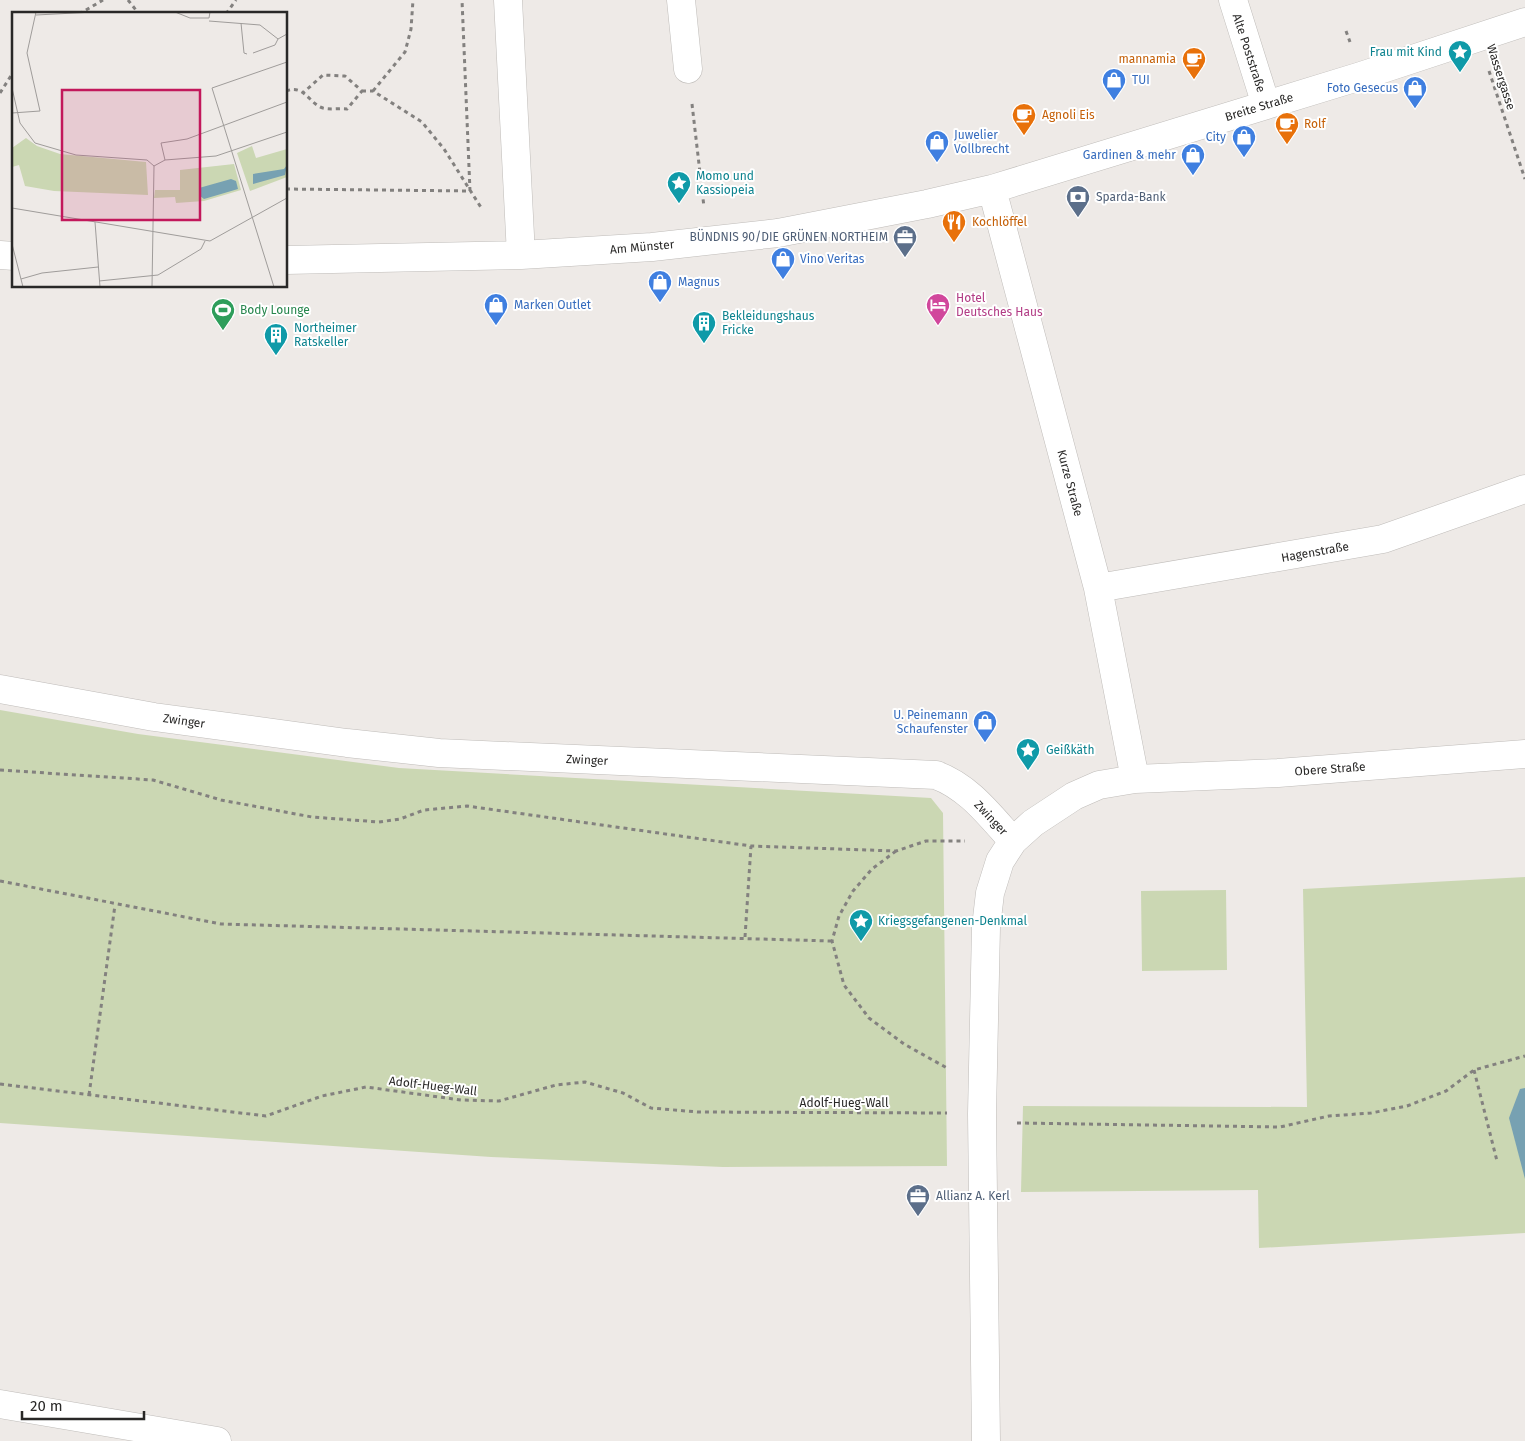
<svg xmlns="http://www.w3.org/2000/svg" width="1525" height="1441" viewBox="0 0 1525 1441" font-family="'Fira Sans',sans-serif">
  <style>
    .green { fill: #cbd7b3 }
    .water { fill: #77a1b2 }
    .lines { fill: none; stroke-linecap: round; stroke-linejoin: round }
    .minor-casing { stroke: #bfbcb9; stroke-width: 29 }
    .path { stroke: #83817f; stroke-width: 3; stroke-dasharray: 4 4; stroke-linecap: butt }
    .minor { stroke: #fff; stroke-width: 28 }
    .labels { text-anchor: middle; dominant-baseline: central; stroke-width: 4; stroke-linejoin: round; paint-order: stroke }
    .culture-label { font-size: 12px; fill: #0d838f; stroke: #fff; text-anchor: start }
    .street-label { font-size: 12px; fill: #292827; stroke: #fff }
    .food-label { font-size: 12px; fill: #c56008; stroke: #fff; text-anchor: start }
    .shop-label { font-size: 12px; fill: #366cbe; stroke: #fff; text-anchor: start }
    .service-label { font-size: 12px; fill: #4e5e75; stroke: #fff; text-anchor: start }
    .hotel-label { font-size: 12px; fill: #b23c85; stroke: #fff; text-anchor: start }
    .leisure-label { font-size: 12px; fill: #27864d; stroke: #fff; text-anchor: start }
    .inset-road { fill: none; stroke: #9f9c9a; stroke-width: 1 }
    .view { fill: #c2185b; fill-opacity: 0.15; stroke: #c2185b; stroke-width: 2.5 }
    .inset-edge { fill: none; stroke: #292827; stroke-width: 2.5 }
  </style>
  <rect width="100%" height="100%" fill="#eeeae7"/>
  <path class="green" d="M0 710 138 734 399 768 931 798 943 813 947 1166 723 1167 491 1157 0 1123Z
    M1525 877V1233L1259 1248 1258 1190 1021 1192 1023 1106 1307 1107 1303 889Z
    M1226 890 1227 970 1142 971 1141 891Z"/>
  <path class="water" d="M1525 1088V1179L1509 1118 1520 1089Z"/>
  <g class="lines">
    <g class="minor-casing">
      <path id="minor" d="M508 0 521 255
        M681 0 688 69
        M1233 0 1266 105
        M992 189 1098 588 1135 779
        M0 255 14 256
        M286 260 521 255 652 247 778 233 927 204 992 189 1361 76 1525 22
        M1098 588 1383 539 1525 489
        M0 689 154 717 347 743 439 753 936 775C969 787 990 816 1013 841
        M0 1404 217 1441
        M986 1441 982 1114 986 927 990 893 1000 861 1013 841 1033 823 1074 796 1099 785 1135 779 1278 773 1525 754"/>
    </g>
    <path class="path" d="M128 0 139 14
      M79 14 103 0
      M226 14 236 0
      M1346 31 1350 42
      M1489 71 1525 179
      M286 91C305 84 309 104 323 108 331 110 340 108 347 109L362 91 345 76 323 75 304 92
      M362 91H373L422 122 444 149 482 209
      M373 91 405 52 411 29 413 0
      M0 93 14 71
      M692 104 704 207
      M286 189 470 191 462 0
      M0 770 153 780 221 800 312 817 379 822 400 819 424 810 467 806 751 846 896 851 926 841H965
      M896 851 872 869 853 891 839 916 832 941 844 985 869 1018 904 1044 947 1068
      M0 881 221 924 832 941
      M745 937 751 846
      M1474 1070 1497 1161
      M0 1084 266 1116 322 1096 366 1087 461 1100 499 1101 556 1085 585 1082 623 1093 651 1108 698 1112 947 1113
      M89 1095 115 905
      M1017 1123 1280 1127 1329 1116 1371 1113 1407 1106 1446 1091 1474 1070 1525 1056"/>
    <use href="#minor" class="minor"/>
  </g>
  <defs>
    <g id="sight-pin" transform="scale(1.25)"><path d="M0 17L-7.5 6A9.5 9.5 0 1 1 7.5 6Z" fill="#0f9aa8" stroke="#fff"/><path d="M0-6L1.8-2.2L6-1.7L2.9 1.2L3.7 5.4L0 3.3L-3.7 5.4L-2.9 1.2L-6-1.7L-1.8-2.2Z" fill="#fff"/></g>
    <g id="cafe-pin" transform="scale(1.25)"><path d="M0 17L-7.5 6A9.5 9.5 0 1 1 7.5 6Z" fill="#e8710a" stroke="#fff"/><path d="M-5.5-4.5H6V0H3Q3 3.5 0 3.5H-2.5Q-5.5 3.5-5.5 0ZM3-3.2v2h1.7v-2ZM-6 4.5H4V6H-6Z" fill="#fff"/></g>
    <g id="shop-pin" transform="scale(1.25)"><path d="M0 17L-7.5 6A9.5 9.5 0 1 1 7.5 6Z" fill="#3f7fe0" stroke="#fff"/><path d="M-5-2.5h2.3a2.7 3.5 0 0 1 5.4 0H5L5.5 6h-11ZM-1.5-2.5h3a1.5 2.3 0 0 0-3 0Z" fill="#fff"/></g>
    <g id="bank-pin" transform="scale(1.25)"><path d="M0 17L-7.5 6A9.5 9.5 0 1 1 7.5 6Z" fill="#5c6f8a" stroke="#fff"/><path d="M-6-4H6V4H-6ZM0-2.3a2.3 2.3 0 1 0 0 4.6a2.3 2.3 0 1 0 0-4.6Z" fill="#fff"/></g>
    <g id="restaurant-pin" transform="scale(1.25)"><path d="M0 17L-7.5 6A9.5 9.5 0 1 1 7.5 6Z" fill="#e8710a" stroke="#fff"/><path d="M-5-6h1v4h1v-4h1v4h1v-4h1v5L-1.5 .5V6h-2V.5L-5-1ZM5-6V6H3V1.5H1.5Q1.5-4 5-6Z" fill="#fff"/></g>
    <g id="office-pin" transform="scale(1.25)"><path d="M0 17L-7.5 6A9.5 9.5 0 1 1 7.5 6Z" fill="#5c6f8a" stroke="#fff"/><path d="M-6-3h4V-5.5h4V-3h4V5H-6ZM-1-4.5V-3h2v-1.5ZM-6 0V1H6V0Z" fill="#fff"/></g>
    <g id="hotel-pin" transform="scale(1.25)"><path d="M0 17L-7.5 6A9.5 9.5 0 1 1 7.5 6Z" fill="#d1479c" stroke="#fff"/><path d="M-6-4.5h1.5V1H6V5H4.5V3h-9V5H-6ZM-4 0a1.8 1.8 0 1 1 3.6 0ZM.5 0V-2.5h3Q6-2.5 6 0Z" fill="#fff"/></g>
    <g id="stadium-pin" transform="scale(1.25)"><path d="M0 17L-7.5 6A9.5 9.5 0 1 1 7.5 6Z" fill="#2e9e5b" stroke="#fff"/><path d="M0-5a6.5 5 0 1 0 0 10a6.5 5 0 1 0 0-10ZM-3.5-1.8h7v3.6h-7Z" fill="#fff"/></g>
    <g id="building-pin" transform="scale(1.25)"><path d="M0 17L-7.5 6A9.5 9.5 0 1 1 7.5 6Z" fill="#0f9aa8" stroke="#fff"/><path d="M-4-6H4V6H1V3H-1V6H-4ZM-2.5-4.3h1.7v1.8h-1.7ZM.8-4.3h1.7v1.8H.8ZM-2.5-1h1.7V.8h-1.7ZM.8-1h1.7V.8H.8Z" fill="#fff"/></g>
  </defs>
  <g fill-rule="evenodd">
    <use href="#sight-pin" x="1460" y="52"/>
    <use href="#cafe-pin" x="1194" y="59"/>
    <use href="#shop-pin" x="1114" y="80"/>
    <use href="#shop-pin" x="1415" y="88"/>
    <use href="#cafe-pin" x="1024" y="115"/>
    <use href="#cafe-pin" x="1287" y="124"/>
    <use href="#shop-pin" x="1244" y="137"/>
    <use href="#shop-pin" x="937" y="142"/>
    <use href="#shop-pin" x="1193" y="155"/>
    <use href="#sight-pin" x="679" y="183"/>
    <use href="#bank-pin" x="1078" y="197"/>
    <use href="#restaurant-pin" x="954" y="222"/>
    <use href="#office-pin" x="905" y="237"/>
    <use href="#shop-pin" x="783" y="259"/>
    <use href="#shop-pin" x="660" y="282"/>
    <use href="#shop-pin" x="496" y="305"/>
    <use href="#hotel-pin" x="938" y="305"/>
    <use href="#stadium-pin" x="223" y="310"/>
    <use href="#building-pin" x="704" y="323"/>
    <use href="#building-pin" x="276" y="335"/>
    <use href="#shop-pin" x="985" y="722"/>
    <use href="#sight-pin" x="1028" y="750"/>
    <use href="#sight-pin" x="861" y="921"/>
    <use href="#office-pin" x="918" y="1196"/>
  </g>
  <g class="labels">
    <g class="culture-label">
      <text x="1442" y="52" text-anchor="end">Frau mit Kind</text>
      <text x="696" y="176">Momo und<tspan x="696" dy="14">Kassiopeia</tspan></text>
      <text x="722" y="316">Bekleidungshaus<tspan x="722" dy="14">Fricke</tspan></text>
      <text x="294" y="328">Northeimer<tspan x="294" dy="14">Ratskeller</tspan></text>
      <text x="1046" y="750">Geißkäth</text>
      <text x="878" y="921">Kriegsgefangenen-Denkmal</text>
    </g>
    <g class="street-label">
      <text transform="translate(1249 53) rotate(72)">Alte Poststraße</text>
      <text transform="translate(1501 77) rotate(72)">Wassergasse</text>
      <text transform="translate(1259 107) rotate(-17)">Breite Straße</text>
      <text transform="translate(642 247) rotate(-5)">Am Münster</text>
      <text transform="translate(1070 483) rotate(75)">Kurze Straße</text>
      <text transform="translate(1315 552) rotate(-10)">Hagenstraße</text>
      <text transform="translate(184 721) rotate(8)">Zwinger</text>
      <text transform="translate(587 760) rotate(3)">Zwinger</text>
      <text transform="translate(1330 769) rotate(-4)">Obere Straße</text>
      <text transform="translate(991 818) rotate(47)">Zwinger</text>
      <text transform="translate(433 1086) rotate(7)">Adolf-Hueg-Wall</text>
      <text x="844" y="1103">Adolf-Hueg-Wall</text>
    </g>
    <g class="food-label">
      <text x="1176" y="59" text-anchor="end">mannamia</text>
      <text x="1042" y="115">Agnoli Eis</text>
      <text x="1304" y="124">Rolf</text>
      <text x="972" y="222">Kochlöffel</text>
    </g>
    <g class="shop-label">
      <text x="1132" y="80">TUI</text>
      <text x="1398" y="88" text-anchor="end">Foto Gesecus</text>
      <text x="954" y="135">Juwelier<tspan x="954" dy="14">Vollbrecht</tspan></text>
      <text x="1226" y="137" text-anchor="end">City</text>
      <text x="1176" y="155" text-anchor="end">Gardinen &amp; mehr</text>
      <text x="800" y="259">Vino Veritas</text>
      <text x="678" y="282">Magnus</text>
      <text x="514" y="305">Marken Outlet</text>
      <text x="968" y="715" text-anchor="end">U. Peinemann<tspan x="968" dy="14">Schaufenster</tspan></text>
    </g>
    <g class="service-label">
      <text x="1096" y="197">Sparda-Bank</text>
      <text x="888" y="237" text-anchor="end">BÜNDNIS 90/DIE GRÜNEN NORTHEIM</text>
      <text x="936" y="1196">Allianz A. Kerl</text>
    </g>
    <g class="hotel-label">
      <text x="956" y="298">Hotel<tspan x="956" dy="14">Deutsches Haus</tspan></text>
    </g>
    <g class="leisure-label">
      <text x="240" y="310">Body Lounge</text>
    </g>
  </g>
  <g transform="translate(12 12)">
    <rect width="275" height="275" fill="#eeeae7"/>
    <path d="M14 126 25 134 48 142 134 150 136 183 42 179 13 174 7 153 0 155V136ZM240 134 244 146 275 137V165L238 179 225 141ZM222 152 229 178 192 189 164 191 163 185 142 186 143 178H168V158Z" fill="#cbd7b3"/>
    <path d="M275 153 273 163 241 172V162L272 157ZM219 167 224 169 226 177 192 187 188 184 187 176Z" fill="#77a1b2"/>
    <path class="inset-road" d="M163 0 178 6H197L198 0M24 3 82 0M197 9 248 13 266 27M229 11 232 41 235 42M241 41 263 33 266 27 275 22M0 76 8 111 23 131 64 143 135 148 142 154M0 101 28 99 15 41 24 0M153 148 149 131 175 127 275 90M142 154 153 148 204 144 275 120M0 196 198 229 275 186M83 210 88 275M0 232 11 275M9 267 30 261 86 255M87 269 146 263 189 237 193 229M140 275 142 154M262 275 200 76 275 50"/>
    <path class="view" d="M50 78H188V208H50Z"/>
    <rect width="275" height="275" class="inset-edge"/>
  </g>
  <path d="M22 1411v8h122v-8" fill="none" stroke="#292827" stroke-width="2.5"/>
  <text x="30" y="1411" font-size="15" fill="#292827" stroke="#ffffff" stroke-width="4" paint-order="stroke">20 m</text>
</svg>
